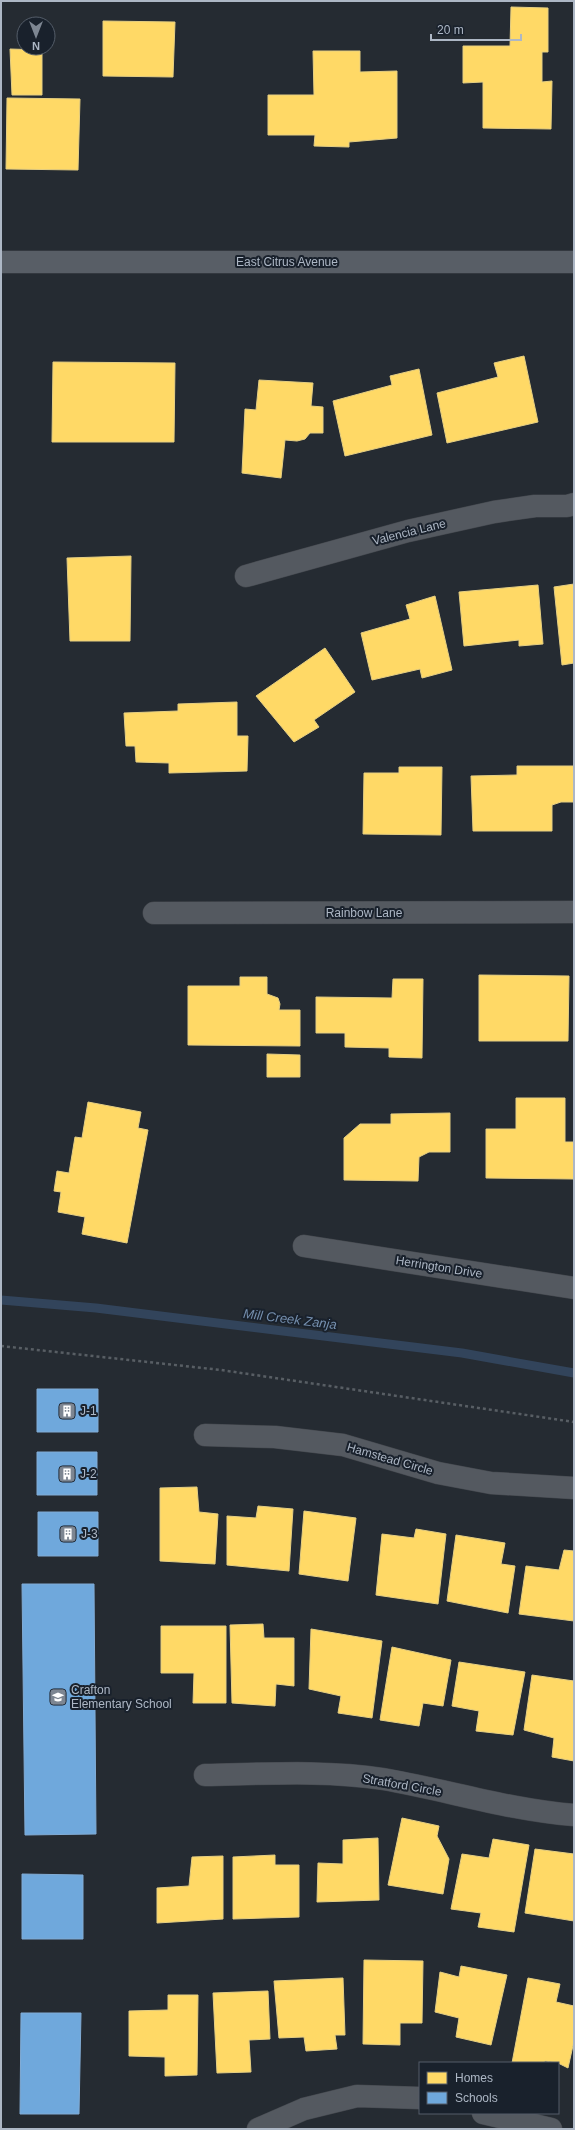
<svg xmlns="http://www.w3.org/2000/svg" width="575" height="2130" viewBox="0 0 575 2130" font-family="Helvetica,sans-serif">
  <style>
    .homes { fill: #ffd966; stroke: #e6cf82 }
    .schools { fill: #6fa8dc; stroke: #82acd5 }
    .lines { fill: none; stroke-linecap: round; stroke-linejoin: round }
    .stream { stroke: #32445b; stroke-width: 9 }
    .street-casing { stroke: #43474d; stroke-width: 23 }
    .secondary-casing { stroke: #43474d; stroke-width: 23 }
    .path { stroke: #585e64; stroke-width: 2.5; stroke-dasharray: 3 3; stroke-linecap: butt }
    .street { stroke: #545960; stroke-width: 22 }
    .secondary { stroke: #585e66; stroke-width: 22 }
    .labels { text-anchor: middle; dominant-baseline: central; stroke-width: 4; stroke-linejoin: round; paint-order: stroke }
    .street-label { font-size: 12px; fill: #adb7c5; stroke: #19212c }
    .poi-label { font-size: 12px; fill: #adb7c5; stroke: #19212c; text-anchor: start }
    .water-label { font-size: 13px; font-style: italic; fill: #758fae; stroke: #19212c }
  </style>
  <rect width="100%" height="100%" fill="#252b32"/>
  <path class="homes" d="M511 7 548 8V52H542V82L552 81 551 129 483 128V82L463 83V46H510Z
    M103 21 175 22 173 77 103 76Z
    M10 49 42 50V95H12Z
    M313 51H360V72L397 71V138L349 142V147L314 146 315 135H268V95H314Z
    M7 98 80 99 78 170 6 169Z
    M524 356 538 422 447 443 437 393 498 377 494 363Z
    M53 362 175 363 174 442H52Z
    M419 369 432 435 345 456 333 401 392 385 390 376Z
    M259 380 313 383 311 406 323 407V433H310L305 439 297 441 285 440 281 478 242 473 245 409 256 410Z
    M131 556 130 641H70L67 558Z
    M574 584V663L562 665 554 587Z
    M538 585 543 644 519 646V640L464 646 459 592Z
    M435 596 452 670 422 678 420 669 372 680 361 633 410 619 406 605Z
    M325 648 355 692 314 720 319 727 294 742 256 696Z
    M237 702V736H248L247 771 169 773V763L136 762 135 746H126L124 713 178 711V704Z
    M517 766H574V802H561L552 805V831H473L471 776 517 775Z
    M399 767H442L441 835 363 834 364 773H399Z
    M479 975 569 976 568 1041H479Z
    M240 977H267V994L278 998 280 1004 279 1010H300V1046L188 1045V986H240Z
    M393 979H423L422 1058 389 1057V1048L345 1047V1033H316V997L392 998Z
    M267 1054 300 1055V1077H267Z
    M516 1098H565V1142H574V1179L486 1178V1129H516Z
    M88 1102 141 1112 138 1128 148 1130 127 1243 82 1234 85 1217 58 1212 61 1192 54 1191 57 1171 69 1173 75 1137 82 1138Z
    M450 1113V1152H429L419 1157 418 1181 344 1180V1138L360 1124H391V1114Z
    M197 1487 199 1512 218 1514 215 1564 160 1561V1488Z
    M258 1506 293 1509 289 1571 227 1565V1516L256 1518Z
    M304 1511 356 1518 348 1581 299 1574Z
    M416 1529 446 1534 438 1604 376 1595 382 1534 414 1538Z
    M456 1535 505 1543 501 1564 515 1566 508 1613 447 1601Z
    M564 1550 574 1551V1621L519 1614 526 1566 559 1570Z
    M263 1624 264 1638H294V1686L276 1684 275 1706 232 1703 230 1625Z
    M161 1626H226V1703H193L194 1673H161Z
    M311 1629 382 1641 372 1718 338 1713 341 1696 309 1689Z
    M392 1647 451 1660 443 1706 423 1703 419 1726 380 1720Z
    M459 1662 525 1672 513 1735 476 1731 479 1711 452 1706Z
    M532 1675 574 1681V1761L552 1757 554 1738 524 1730Z
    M402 1818 439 1826 437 1836 449 1859 443 1894 388 1885Z
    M378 1838 379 1900 317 1902 318 1863 343 1864V1840Z
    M493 1839 529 1845 514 1932 478 1927 481 1913 451 1909 462 1854 489 1858Z
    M535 1849 574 1854V1921L525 1913Z
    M275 1855V1865H299V1917L233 1919V1857Z
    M223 1856V1919L157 1923V1888L189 1886 192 1857Z
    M364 1960 423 1961 422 2023H400V2045L363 2044Z
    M461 1966 507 1975 491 2045 456 2037 459 2018 435 2012 440 1972 459 1977Z
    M343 1978 345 2035H335L337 2049 306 2051 304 2037 279 2038 274 1981Z
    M528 1978 560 1984 556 2002 574 2006V2041L568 2068 558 2063 545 2061 544 2063H512Z
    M268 1991 270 2039 249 2040 251 2072 217 2073 213 1993Z
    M168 1995H198L197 2075 165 2076V2057L129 2056V2011L168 2010Z"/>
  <path class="schools" d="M37 1389H98V1432H37Z
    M37 1452H97V1495H37Z
    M38 1512H98V1556H38Z
    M22 1584H94L96 1834 25 1835Z
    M22 1874 83 1875V1939H22Z
    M21 2013H81L79 2114H20Z"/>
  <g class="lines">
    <path class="stream" d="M1 1300 96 1308 462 1353 574 1373"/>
    <g class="street-casing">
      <path id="street" d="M246 576 408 531 494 512 535 506H567L574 504
        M154 913 574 912
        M304 1246 574 1288
        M205 1435 275 1437 343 1445 438 1473 491 1483 574 1488
        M205 1775C264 1774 325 1770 383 1779 447 1790 509 1810 574 1815
        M483 2113 551 2129
        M258 2129 304 2109 357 2096 420 2098"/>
    </g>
    <g class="secondary-casing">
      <path id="secondary" d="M1 262H574"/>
    </g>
    <path class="path" d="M1 1346 221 1370 574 1422"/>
    <use href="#street" class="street"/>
    <use href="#secondary" class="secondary"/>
  </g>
  <defs>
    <g id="building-square" transform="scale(0.9)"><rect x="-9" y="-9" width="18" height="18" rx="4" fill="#7d8692" stroke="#19212c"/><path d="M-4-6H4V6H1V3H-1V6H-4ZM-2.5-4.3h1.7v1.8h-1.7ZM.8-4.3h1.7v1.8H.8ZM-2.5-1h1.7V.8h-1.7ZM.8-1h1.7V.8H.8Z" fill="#fff"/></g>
    <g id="school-square" transform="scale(0.9)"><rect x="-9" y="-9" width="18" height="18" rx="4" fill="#7d8692" stroke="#19212c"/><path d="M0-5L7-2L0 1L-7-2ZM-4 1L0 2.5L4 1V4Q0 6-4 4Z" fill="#fff"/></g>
  </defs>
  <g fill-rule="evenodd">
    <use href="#building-square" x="67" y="1411"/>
    <use href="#building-square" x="67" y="1474"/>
    <use href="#building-square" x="68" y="1534"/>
    <use href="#school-square" x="58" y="1697"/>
  </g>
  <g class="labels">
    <g class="street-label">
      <text x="287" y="262">East Citrus Avenue</text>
      <text transform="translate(409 532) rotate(-14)">Valencia Lane</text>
      <text x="364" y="913">Rainbow Lane</text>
      <text transform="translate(439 1267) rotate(9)">Herrington Drive</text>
      <text transform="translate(390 1459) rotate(16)">Hamstead Circle</text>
      <text transform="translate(402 1785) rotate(10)">Stratford Circle</text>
    </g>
    <g class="poi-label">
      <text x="80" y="1411">J-1</text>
      <text x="80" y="1474">J-2</text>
      <text x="81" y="1534">J-3</text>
      <text x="71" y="1690">Crafton<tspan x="71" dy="14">Elementary School</tspan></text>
    </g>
    <g class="water-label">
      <text transform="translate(290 1319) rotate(7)">Mill Creek Zanja</text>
    </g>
  </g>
  <rect width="575" height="2130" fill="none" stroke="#adb7c5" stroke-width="4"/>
  <rect x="419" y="2062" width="140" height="52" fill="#19212c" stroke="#545d69"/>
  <rect x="427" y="2072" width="20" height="12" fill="#ffd966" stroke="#545d69"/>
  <text x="455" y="2082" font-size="12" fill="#adb7c5">Homes</text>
  <rect x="427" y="2092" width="20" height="12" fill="#6fa8dc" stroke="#545d69"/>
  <text x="455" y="2102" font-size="12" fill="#adb7c5">Schools</text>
  <g transform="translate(36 36) rotate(180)"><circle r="19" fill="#19212c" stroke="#545d69"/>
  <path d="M0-3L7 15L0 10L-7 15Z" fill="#7d8692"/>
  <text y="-6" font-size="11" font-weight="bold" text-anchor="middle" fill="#adb7c5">N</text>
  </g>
  <path d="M431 34v6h90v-6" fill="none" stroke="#adb7c5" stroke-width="2"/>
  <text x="437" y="34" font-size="12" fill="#adb7c5" stroke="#19212c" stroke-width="3" paint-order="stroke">20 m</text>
</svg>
